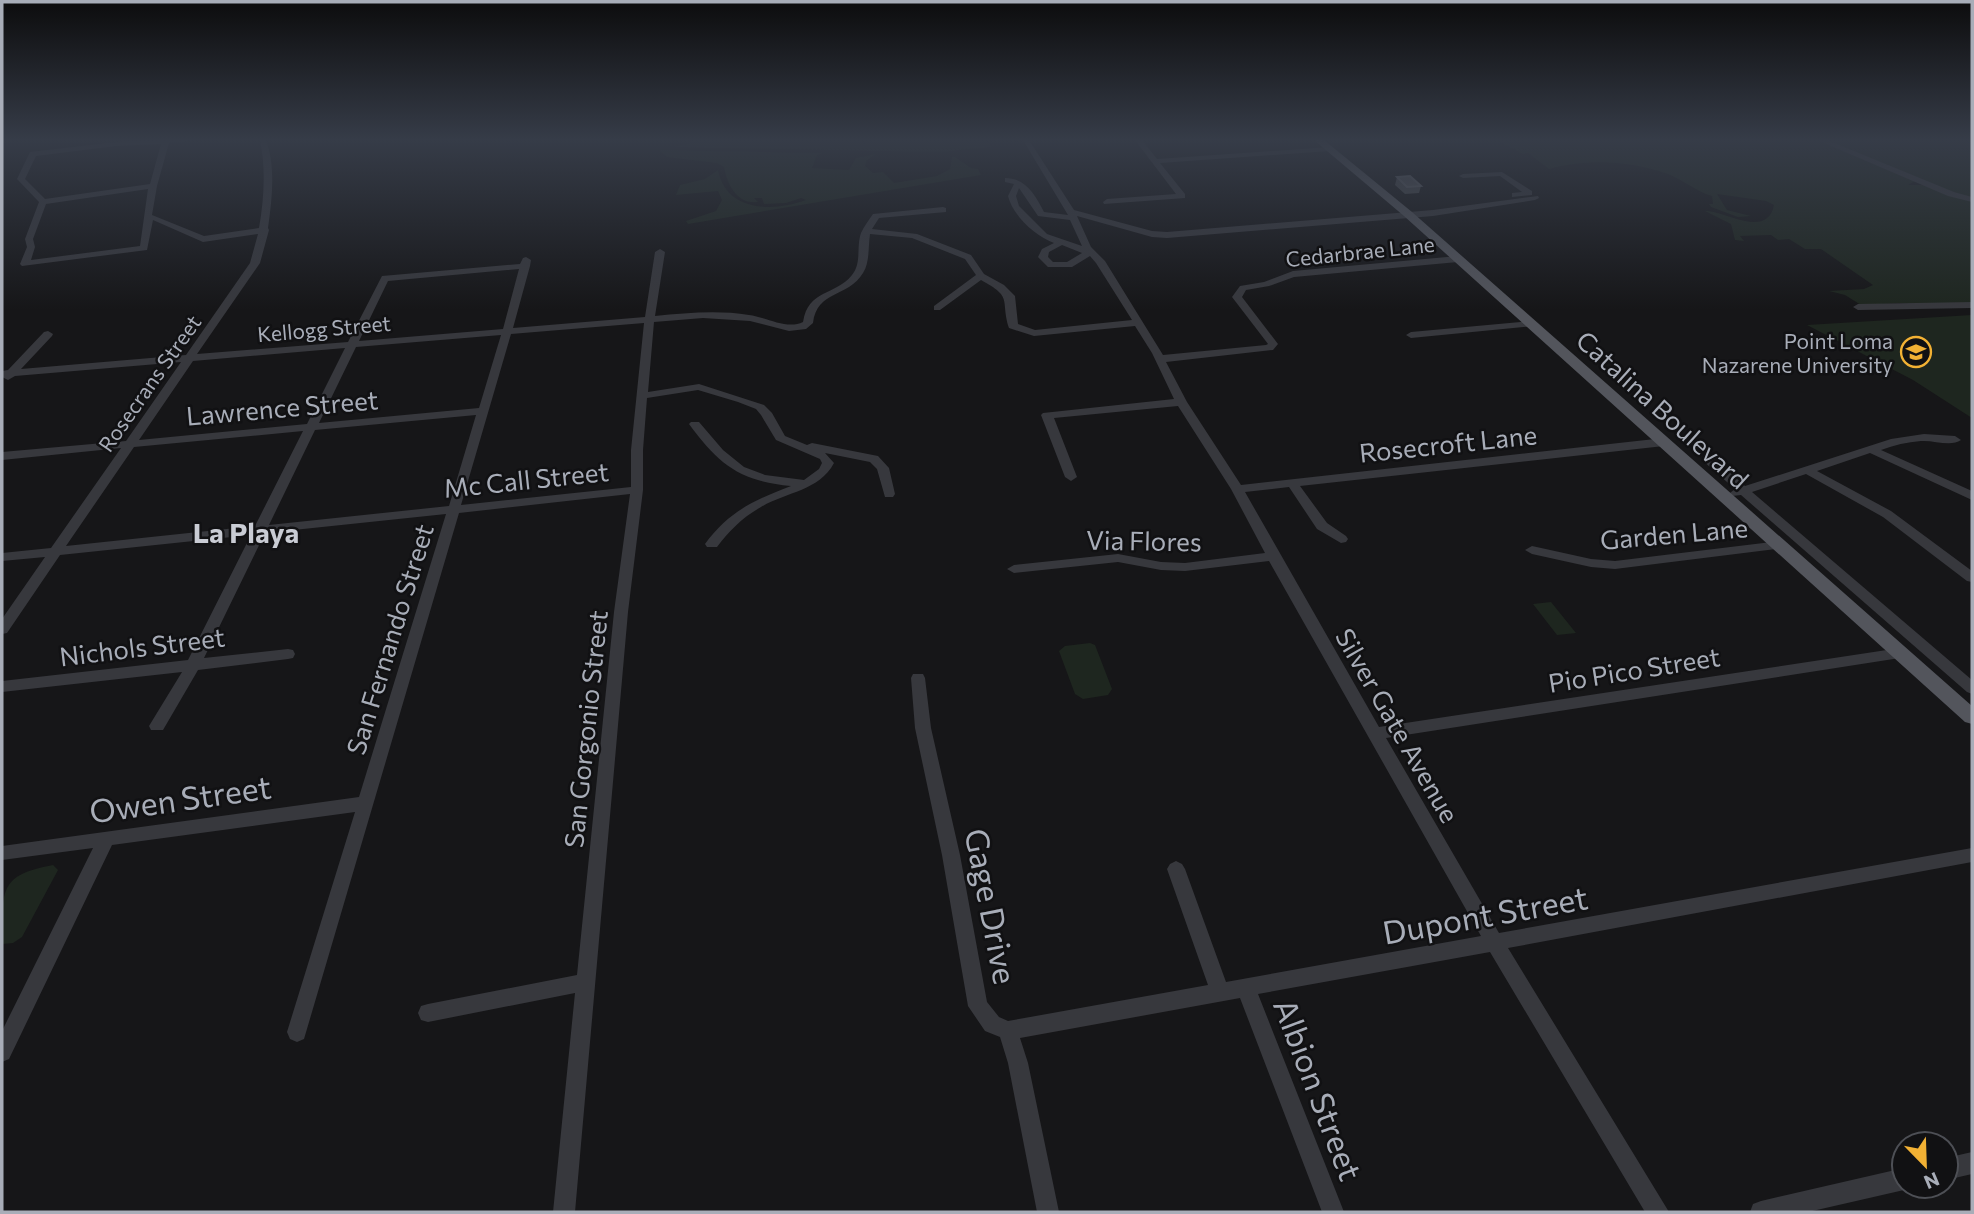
<svg xmlns="http://www.w3.org/2000/svg" width="1974" height="1214" viewBox="0 0 1974 1214" font-family="Commissioner,sans-serif">
  <style>
    .green { fill: #1e261f }
    .lines { fill: none; stroke-linecap: round; stroke-linejoin: round }
    .minor { fill: #37383d; fill-rule: evenodd }
    .major { fill: #53555c; fill-rule: evenodd }
    .wall { fill: #47494d }
    .building { fill: #525359; stroke: #5f6168; stroke-width: 2 }
    .labels { text-anchor: middle; dominant-baseline: central; stroke-width: 5; stroke-linejoin: round; paint-order: stroke }
    .far-street-label { font-size: 21px; fill: #a8adb8; stroke: #111113 }
    .far-poi-label { font-size: 21px; fill: #a8adb8; stroke: #111113; text-anchor: end }
    .street-label { font-size: 26px; fill: #a8adb8; stroke: #111113 }
    .neighbourhood-label { font-size: 28px; font-weight: bold; fill: #c9ccd4; stroke: #111113 }
    .near-street-label { font-size: 32px; fill: #a8adb8; stroke: #111113 }
  </style>
  <rect width="100%" height="100%" fill="#161618"/>
  <path class="green" d="M693 140H860L865 144 864 140H987L991 147 940 152 673 147 688 144Z
    M1496 140H1817L1915 181 1908 185H1924L1972 201V303L1945 306 1900 303 1861 305 1845 295 1829 291 1864 289 1873 285 1821 249H1805L1789 239 1778 240 1771 235 1740 236 1744 241 1735 240 1731 224 1705 211C1724 210 1767 240 1774 205L1766 201 1717 194 1727 210 1751 216 1738 217 1711 207 1709 204H1713L1712 196C1697 192 1683 180 1668 174 1630 161 1588 158 1549 169L1528 153 1523 154Z
    M1823 140H1972V199L1952 193Z
    M659 150 823 153 817 155 812 168 849 170 856 158 876 154 867 160 865 166 873 173 883 172 894 183 937 176 950 169 952 157H955L971 168 978 169 981 175 688 224 686 221 716 211 722 200 718 191 676 195 680 185 705 179 718 170C726 212 773 212 806 200L801 198 786 203 764 204 762 198H754L758 202C737 205 727 184 724 167L717 163 667 157Z
    M1972 315V418L1913 380 1807 325Z
    M1551 602 1576 633 1557 635 1533 604Z
    M1090 643 1095 645 1112 689 1108 695 1083 699 1075 694 1059 651 1065 646Z
    M53 865 58 870 22 937 13 943 2 944C2 888 0 875 53 865Z"/>
  <g class="lines">
    <path class="minor" d="M157 140H196L169 143 157 186 152 215 204 236 259 228C264 199 266 169 260 140H266C276 167 272 199 268 228L269 230 260 263 197 354 348 342 382 276 520 264 523 258 526 257 531 260 530 266 513 328 645 317 655 252 660 249 665 252 655 316C686 313 718 310 749 315 766 317 787 330 803 322 808 289 835 296 852 275 862 263 856 247 861 233 864 226 869 220 873 214L943 207 946 208V212L879 218 872 229 917 234 971 255 984 274 1004 285 1015 296 1018 324 1035 330 1132 320 1096 263 1090 256 1072 267H1048L1038 257 1042 249 1054 243C1035 236 1013 216 1008 196L1014 184 1005 182V178C1026 178 1035 195 1044 212L1068 215 1023 140H1029L1074 210 1152 231 1167 232 1433 210 1538 196 1539 198 1535 200 1433 216 1167 238 1152 237 1077 216 1091 247 1105 261 1163 355 1266 345 1268 344 1265 340 1232 297 1240 286 1264 282 1293 271 1458 256 1463 259 1458 262 1294 277 1269 286 1246 290 1242 297 1278 344 1273 350 1166 362 1187 402 1241 485 1664 438 1670 442 1664 446 1300 486 1327 523 1346 536 1348 539 1346 542 1341 543 1317 529 1289 487 1245 492 1379 727 1900 648 1905 649 1907 653 1905 657 1900 658 1386 738 1499 933 1972 848V862L1508 948 1669 1212H1645L1490 952 1258 994 1344 1212H1322L1240 998 1020 1038 1028 1063 1059 1212H1037L1008 1063 1000 1037 985 1031 968 1006 942 855 915 728 911 678 913 674H923L925 678 931 728 960 855 987 1002 999 1017 1008 1021 1208 985 1167 869 1170 864 1176 861 1182 864 1185 869 1226 982 1481 936 1269 561 1185 571 1161 570 1118 562 1014 573 1007 569 1014 565 1118 554 1161 562 1185 563 1265 553 1231 489 1178 406 1054 418 1077 477 1071 481 1065 477 1041 415 1043 413 1174 399 1152 353 1135 326 1034 336 1009 328C1000 299 1014 298 981 280L940 310H934V306L976 275 965 259 912 238 870 234C868 247 870 262 863 273 848 298 817 290 813 323L806 329 789 331 750 321 703 318 654 322 648 392 699 384 764 405 772 413 785 436 807 445 812 443 878 456 889 468 895 494 893 497H885L877 469 870 462 825 453 834 463C819 491 786 492 761 507 743 517 729 531 717 547H707L705 544C729 511 755 500 791 486 740 481 719 465 689 424L691 422H699L723 450 744 467 765 475 804 480 819 469 822 463 820 459 776 440 761 415 756 409 738 402 698 390 647 398 643 450V490L628 612 575 1212H553L575 993 428 1022 421 1020 418 1013 421 1006 428 1004 577 975 614 612 630 494 459 513 304 1039 297 1042 290 1039 287 1032 355 812 112 845 9 1059 2 1062V1031L93 848 2 860V846L359 797 446 514 265 533 204 658 288 649 293 650 295 654 293 658 288 659 198 670 163 730H151L149 726 182 672 2 692V681L188 660 251 535 60 555 7 633 2 634V619L45 557 2 561V553L51 548 121 448 2 460V452L126 441 181 362 15 376 8 380 2 377V371L8 370 44 332 48 331 53 334 52 336 21 369 186 355 250 263 258 234 203 242 153 220 147 250 22 266 20 264 27 247 25 239 39 202 17 179 30 152 116 142ZM161 144 150 184 45 199 25 179 36 156 116 146ZM1019 188 1038 216 1070 220 1082 246 1047 234 1019 206 1016 196ZM148 189 140 246 31 260 35 247 33 239 46 204ZM1062 245 1082 253 1067 262H1053L1048 257 1049 252ZM519 269 503 329 359 341 388 281ZM644 323 631 450V487L461 505 511 334ZM501 335 479 408 319 423 356 347ZM345 348 307 424 139 440 193 361ZM476 415 449 506 269 525 315 430ZM303 431 255 526 66 546 134 447Z
      M1135 140H1142L1157 159 1330 147 1334 149 1330 151 1160 163 1185 194V198L1104 204 1103 202 1107 199 1176 194Z
      M1817 140H1827L1954 192 1972 197V202L1948 196Z
      M1502 172 1532 191V195L1512 197V193L1522 192 1500 176 1463 178 1459 176 1463 174Z
      M1972 302V308L1858 310 1853 307 1858 304Z
      M1531 321 1535 322V326L1411 338 1406 335 1411 332Z
      M1924 434 1955 436 1961 440C1951 447 1934 440 1921 441 1907 442 1894 445 1881 450L1972 491V500L1870 453 1817 471 1891 511 1972 571V582L1967 581 1883 517 1806 474 1752 492 1972 680V694L1967 692 1741 495 1732 496 1730 493 1735 489 1702 460 1708 456 1712 457 1745 486 1891 439Z
      M1780 541 1787 545 1785 548 1615 569 1591 567 1532 554 1525 550 1532 546 1591 559 1615 561Z
      M1972 1152V1174L1946 1180V1158Z
      M1904 1168V1186H1912L1904 1190 1808 1212H1750L1753 1204 1761 1201Z"/>
    <path class="major" d="M1314 140H1324L1412 212 1972 706V724L1965 722 1404 216Z"/>
  </g>
  <path class="wall" d="M1397 177 1421 186 1419 193 1405 194 1395 185Z"/>
  <path class="building" d="M1410 176 1421 186 1407 187 1397 177Z"/>
  <linearGradient id="sky" x2="0" y2="1"><stop stop-color="#0c0c0d"/><stop offset="0.45" stop-color="#363c48"/><stop offset="1" stop-color="#363c48" stop-opacity="0"/></linearGradient>
  <rect width="1974" height="310" fill="url(#sky)"/>
  <defs>
    <g id="university-ring" transform="scale(1.575)"><circle r="9.5" fill="#111113" stroke="#f2b134" stroke-width="1.5"/><path d="M0-5L7-2L0 1L-7-2ZM-4 1L0 2.5L4 1V4Q0 6-4 4Z" fill="#f2b134"/></g>
  </defs>
  <g fill-rule="evenodd">
    <use href="#university-ring" x="1916" y="352"/>
  </g>
  <g class="labels">
    <g class="far-street-label">
      <text transform="translate(1360 251) rotate(-6)">Cedarbrae Lane</text>
      <text transform="translate(324 328) rotate(-5)">Kellogg Street</text>
      <text transform="translate(149 383) rotate(-55)">Rosecrans Street</text>
    </g>
    <g class="far-poi-label">
      <text x="1893" y="340">Point Loma<tspan x="1893" dy="24">Nazarene University</tspan></text>
    </g>
    <g class="street-label">
      <text transform="translate(282 407) rotate(-5)">Lawrence Street</text>
      <text transform="translate(1663 409) rotate(42)">Catalina Boulevard</text>
      <text transform="translate(1448 443) rotate(-6)">Rosecroft Lane</text>
      <text transform="translate(526 479) rotate(-6)">Mc Call Street</text>
      <text transform="translate(1674 533) rotate(-5)">Garden Lane</text>
      <text transform="translate(1144 540) rotate(1)">Via Flores</text>
      <text transform="translate(389 639) rotate(-73)">San Fernando Street</text>
      <text transform="translate(142 646) rotate(-7)">Nichols Street</text>
      <text transform="translate(1634 669) rotate(-9)">Pio Pico Street</text>
      <text transform="translate(1398 725) rotate(60)">Silver Gate Avenue</text>
      <text transform="translate(585 729) rotate(-84)">San Gorgonio Street</text>
    </g>
    <g class="neighbourhood-label">
      <text x="246" y="532">La Playa</text>
    </g>
    <g class="near-street-label">
      <text transform="translate(180 798) rotate(-8)">Owen Street</text>
      <text transform="translate(992 906) rotate(79)">Gage Drive</text>
      <text transform="translate(1485 914) rotate(-10)">Dupont Street</text>
      <text transform="translate(1319 1089) rotate(69)">Albion Street</text>
    </g>
  </g>
  <rect width="1974" height="1214" fill="none" stroke="#a8adb8" stroke-width="7"/>
  <g transform="translate(1925 1165) rotate(157)"><circle r="33" fill="#111113" stroke="#4d4f55" stroke-width="2"/>
  <path d="M0-5L12 26L0 18L-12 26Z" fill="#f2b134"/>
  <text y="-10" font-size="19" font-weight="bold" text-anchor="middle" fill="#a8adb8">N</text>
  </g>
</svg>
